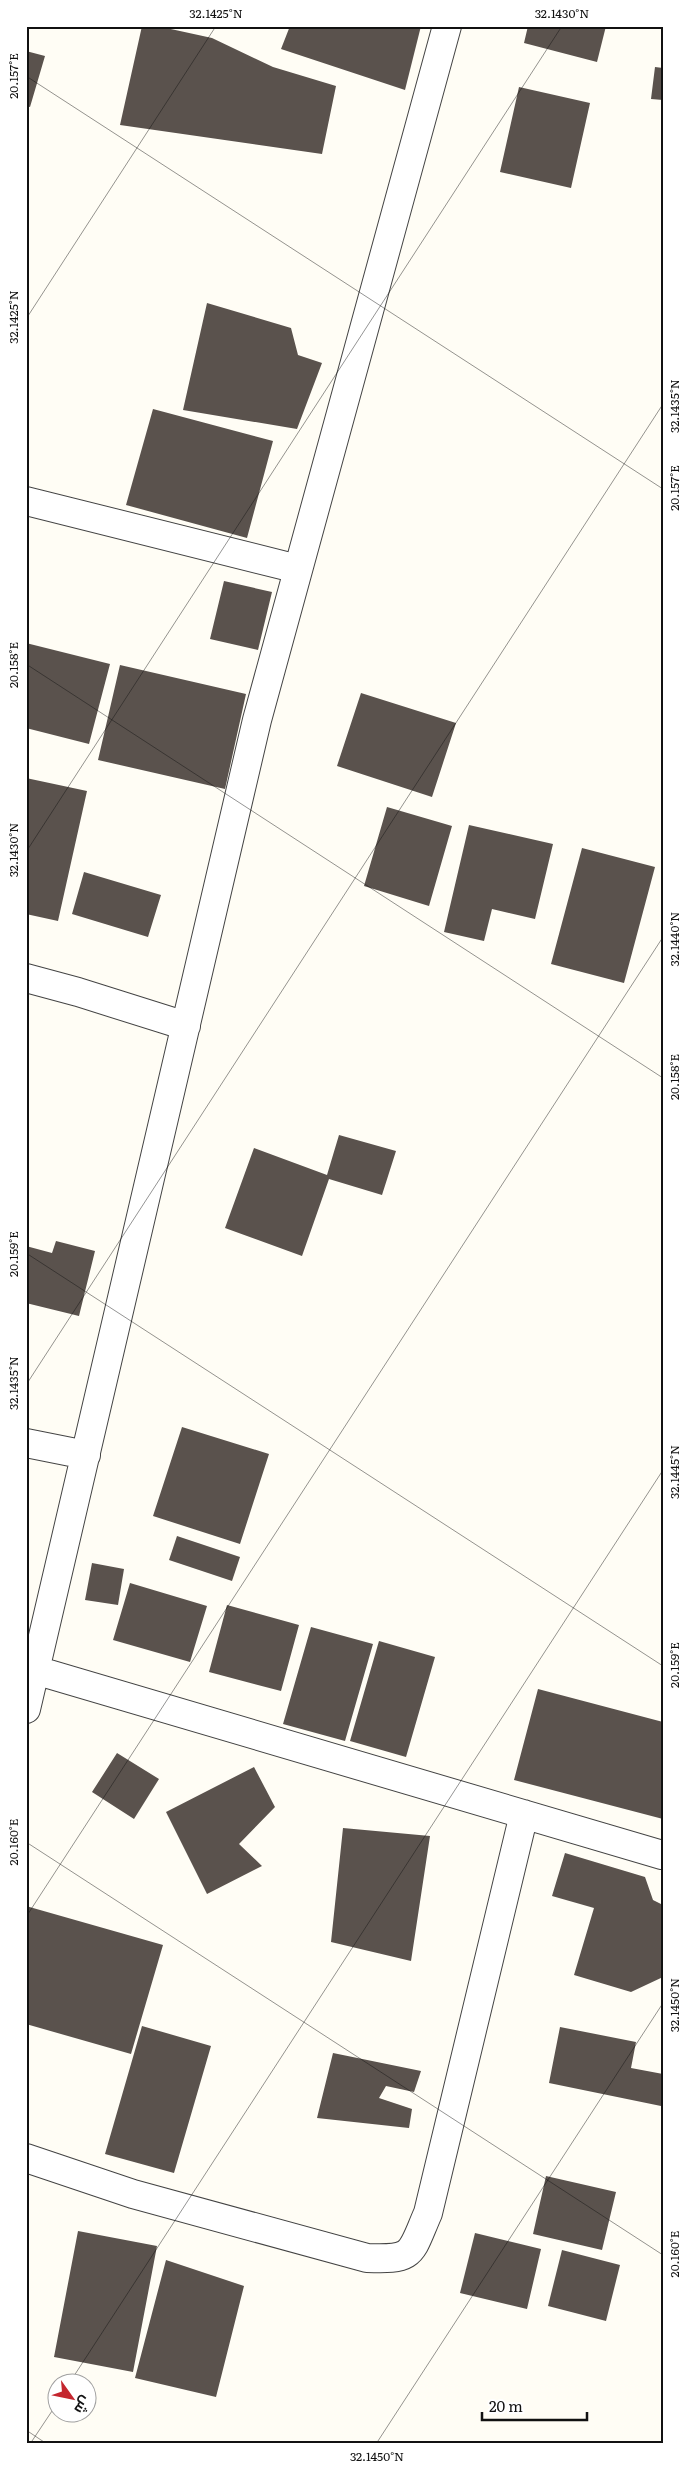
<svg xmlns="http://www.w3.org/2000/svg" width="689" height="2470" viewBox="0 0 689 2470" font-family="Literata,Cairo,serif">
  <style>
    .building { fill: #5a524d }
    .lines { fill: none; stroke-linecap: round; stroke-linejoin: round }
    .minor-casing { stroke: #444; stroke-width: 30 }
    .minor { stroke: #fff; stroke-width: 28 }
    .ticks { fill: none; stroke: #111; stroke-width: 1; stroke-opacity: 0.45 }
    .neatline { fill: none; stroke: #111; stroke-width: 2 }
    .ticks-label { font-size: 12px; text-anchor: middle; fill: #111 }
  </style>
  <rect width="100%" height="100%" fill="#fffdf5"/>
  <path class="building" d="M142 26H157L212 38 273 67 336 86 322 154 120 125Z
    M290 26H421L405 90 281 49Z
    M528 26H606L597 62 524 43Z
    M26 51 45 56 30 107 26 106Z
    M655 67 663 68V100L651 99Z
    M519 87 590 103 571 188 500 172Z
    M207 303 291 328 298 355 322 363 297 429 183 410Z
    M153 409 273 441 247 538 126 505Z
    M224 581 272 592 258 650 210 639Z
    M26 643 110 664 89 744 26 728Z
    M120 665 246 694 225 789 98 760Z
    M361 693 456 723 432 797 337 766Z
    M26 778 87 791 58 921 26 914Z
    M387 807 452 826 429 906 364 886Z
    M469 825 553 844 535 919 492 909 484 941 444 932Z
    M582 848 655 867 624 983 551 964Z
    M84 872 161 895 148 937 72 914Z
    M339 1135 396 1151 382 1195 329 1179 302 1256 225 1228 254 1148 327 1175Z
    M56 1241 95 1251 79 1316 26 1303V1246L52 1253Z
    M182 1427 269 1454 240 1544 153 1516Z
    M177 1536 240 1557 232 1581 169 1560Z
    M92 1563 124 1569 118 1605 85 1600Z
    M130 1583 207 1606 190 1662 113 1640Z
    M227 1605 299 1625 281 1691 209 1672Z
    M311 1627 373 1644 345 1741 283 1724Z
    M379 1641 435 1657 406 1757 350 1741Z
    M538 1689 663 1722V1819L514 1780Z
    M117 1753 159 1779 134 1819 92 1792Z
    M254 1767 275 1807 239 1844 262 1866 207 1894 166 1812Z
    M343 1828 430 1836 411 1961 331 1942Z
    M565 1853 645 1877 653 1900 663 1905V1977L631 1992 574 1975 594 1908 552 1896Z
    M26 1906 163 1945 131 2054 26 2024Z
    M142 2026 211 2046 174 2173 105 2154Z
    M560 2027 636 2042 631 2068 663 2074 661 2106 549 2083Z
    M333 2053 421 2071 414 2092 386 2086 379 2098 412 2109 409 2128 317 2118Z
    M546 2176 616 2192 602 2250 533 2234Z
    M78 2231 157 2246 133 2372 54 2357Z
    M475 2233 541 2249 527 2309 460 2293Z
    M562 2250 620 2265 606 2321 548 2306Z
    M166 2260 244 2286 216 2397 135 2378Z"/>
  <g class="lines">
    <g class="minor-casing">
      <path id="minor" d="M26 501 298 569
        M26 978 78 992 186 1026
        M26 1443 86 1455
        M35 1670 662 1855
        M26 1709 257 720 447 26
        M26 2158 133 2194 367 2258C415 2260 410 2254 428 2213L524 1814"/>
    </g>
    <use href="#minor" class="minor"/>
  </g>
  <path class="ticks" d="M26 76 663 489M26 319 216 26M26 664 663 1078M26 852 562 26M26 1253 663 1666M26 1385 663 404M26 1842 663 2255M26 1917 663 937M70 2382 663 1470M26 2430 47 2444M30 2444 58 2402M376 2444 663 2003"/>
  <rect width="689" height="2470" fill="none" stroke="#ffffff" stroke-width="55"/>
  <g transform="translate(72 2398) rotate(123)"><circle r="24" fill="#ffffff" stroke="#a0a0a0"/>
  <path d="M0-4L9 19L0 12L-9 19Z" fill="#c4262e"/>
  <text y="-8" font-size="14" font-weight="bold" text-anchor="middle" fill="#111111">ش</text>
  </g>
  <path d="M482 2412v8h105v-8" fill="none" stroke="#111111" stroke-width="2.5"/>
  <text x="489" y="2412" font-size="15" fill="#111111" stroke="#ffffff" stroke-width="4" paint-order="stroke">20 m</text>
  <rect x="28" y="28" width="634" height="2414" class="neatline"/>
  <g class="ticks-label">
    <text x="216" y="18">32.1425°N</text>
    <text x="562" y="18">32.1430°N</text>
    <text transform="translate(14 76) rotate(-90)" y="4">20.157°E</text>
    <text transform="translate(14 317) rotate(-90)" y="4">32.1425°N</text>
    <text transform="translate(675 406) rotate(-90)" y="4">32.1435°N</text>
    <text transform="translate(675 488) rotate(-90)" y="4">20.157°E</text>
    <text transform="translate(14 665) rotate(-90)" y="4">20.158°E</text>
    <text transform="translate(14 850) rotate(-90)" y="4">32.1430°N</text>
    <text transform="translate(675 939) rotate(-90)" y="4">32.1440°N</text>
    <text transform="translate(675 1077) rotate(-90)" y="4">20.158°E</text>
    <text transform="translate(14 1254) rotate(-90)" y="4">20.159°E</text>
    <text transform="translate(14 1383) rotate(-90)" y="4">32.1435°N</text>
    <text transform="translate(675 1472) rotate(-90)" y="4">32.1445°N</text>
    <text transform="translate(675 1665) rotate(-90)" y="4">20.159°E</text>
    <text transform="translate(14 1842) rotate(-90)" y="4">20.160°E</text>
    <text transform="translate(675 2005) rotate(-90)" y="4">32.1450°N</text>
    <text transform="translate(675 2254) rotate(-90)" y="4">20.160°E</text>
    <text x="377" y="2461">32.1450°N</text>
  </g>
</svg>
